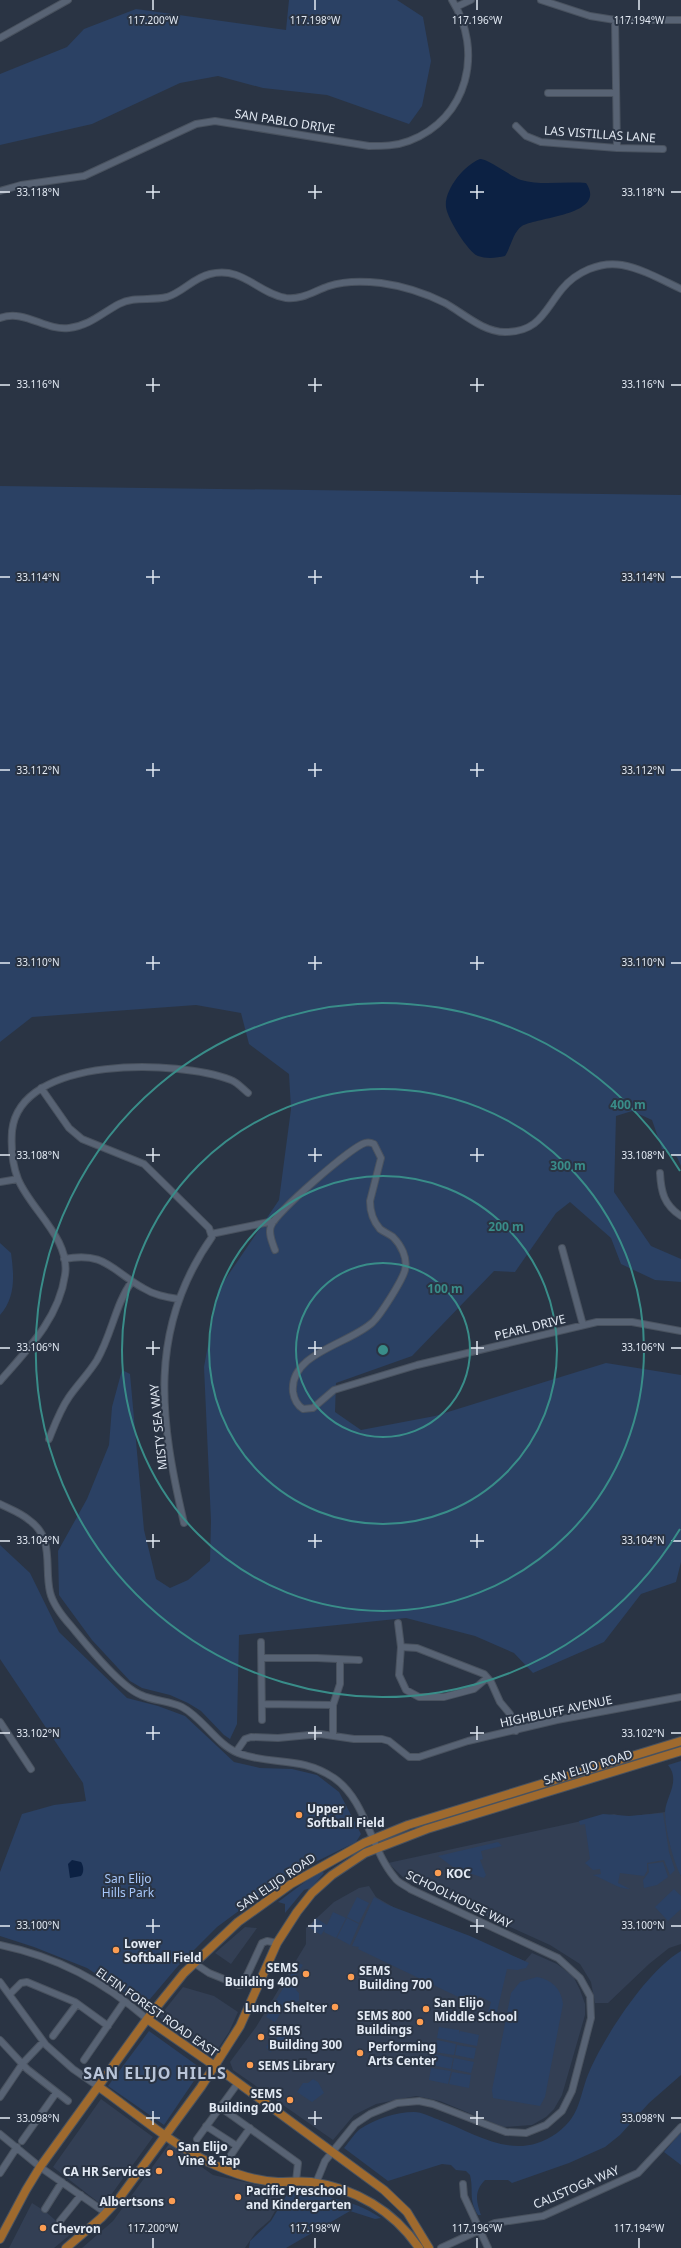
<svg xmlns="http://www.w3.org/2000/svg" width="681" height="2248" viewBox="0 0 681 2248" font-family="'Noto Sans',sans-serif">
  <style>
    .built { fill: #333f54 }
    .green { fill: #2b4164 }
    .water { fill: #0c2143 }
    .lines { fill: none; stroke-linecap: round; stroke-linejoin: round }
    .minor-casing { stroke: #49525f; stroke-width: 8 }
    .major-casing { stroke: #49525f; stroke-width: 10 }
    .minor { stroke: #586374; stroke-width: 6 }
    .major { stroke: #9f6a2e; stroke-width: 8 }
    .ticks { fill: none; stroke: #e3eaf4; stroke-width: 1.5 }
    .ring { fill: none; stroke: #398d89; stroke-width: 2 }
    .poi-dot { fill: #fc9d52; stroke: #2a3444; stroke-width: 1.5 }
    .labels { text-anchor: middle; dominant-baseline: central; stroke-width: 4; stroke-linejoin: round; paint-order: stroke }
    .street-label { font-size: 12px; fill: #e3eaf4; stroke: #2a3444 }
    .poi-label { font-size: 12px; font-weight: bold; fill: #e3eaf4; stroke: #2a3444; text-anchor: start }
    .park-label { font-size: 12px; fill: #a7c7fa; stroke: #2a3444 }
    .district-label { font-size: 16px; font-weight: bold; letter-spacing: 1px; fill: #b9c5d9; stroke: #2a3444 }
    .ticks-label { font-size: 10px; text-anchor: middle; fill: #e3eaf4; stroke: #2a3444; stroke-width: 4; stroke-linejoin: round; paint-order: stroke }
    .centre { fill: #398d89; stroke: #2a3444; stroke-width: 2 }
    .ring-label { font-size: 12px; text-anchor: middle; font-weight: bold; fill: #398d89; stroke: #2a3444; stroke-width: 4; stroke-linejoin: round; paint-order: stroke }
  </style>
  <rect width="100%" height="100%" fill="#2a3444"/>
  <path class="built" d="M665 1812 670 1844 681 1876V1944L669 1948 649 1964 608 2003H595L591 1982 580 1964 550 1945 405 1879 388 1863 614 1814 626 1817Z
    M369 1886 376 1897 400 1911 525 1961 532 1953 557 1964 573 1976 580 1990 585 2004V2015L562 2095 554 2109 546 2117 532 2125 503 2127 440 2101 416 2096 376 2104 354 2115 333 2140 233 2070 230 2062 256 2027 306 1944V1928L334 1902 359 1888Z
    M245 1927 257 1928 231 1964 215 1953Z
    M183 1987 214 1996 238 2012 229 2032 213 2056 159 2017Z
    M101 2099 153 2137 103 2206 53 2167Z
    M169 2144 213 2175 286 2191 270 2220 256 2232 245 2248H82L113 2221Z
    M32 2203 46 2212 71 2234 54 2248H9Z"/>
  <path class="green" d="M289 0H397L423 17 431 61 422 106 409 124 327 95 263 88 218 76 180 83 92 124 0 145V74L67 47 84 29 136 9 286 30Z
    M0 486 681 495V1166L677 1157 662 1149 652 1120 632 1111 616 1116 614 1192 651 1246 681 1259V1282L655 1280 621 1264 611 1238 570 1202 556 1213 515 1272 494 1271 412 1356 336 1383 335 1412 361 1430 435 1416 606 1363 681 1375V1562L676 1582 641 1594 604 1642 533 1673 514 1653 475 1636 406 1618 239 1635 237 1724 230 1739 224 1735 201 1711 188 1703 170 1695 142 1688 130 1681 92 1640 59 1595 58 1551 87 1499 109 1445 112 1407 122 1370 130 1374 144 1530 156 1579 170 1588 188 1580 210 1561 211 1521 204 1367 218 1290 279 1200 291 1109 289 1074 249 1044 241 1013 196 1005 32 1017 0 1042Z
    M0 1243 11 1253C14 1275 16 1297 0 1315Z
    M0 1545 30 1573 59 1632 127 1698 158 1706 185 1716 234 1762 260 1768 292 1769 317 1775 339 1792 361 1834 356 1842 285 1877 217 1927 178 1966 150 1999 140 2003 87 1968 34 1947 0 1936V1872L22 1814 54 1805 86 1801 83 1783 0 1659Z
    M681 1761V1876C673 1861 665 1829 665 1812 666 1796 681 1781 668 1765Z
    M663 1813 669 1852 675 1870 670 1875 664 1860 647 1863V1871L644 1876 620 1873 618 1883 630 1889C618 1889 605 1879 593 1875L601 1874 600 1869 593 1870 585 1863 590 1859 585 1824 580 1825 579 1821 603 1814 629 1816Z
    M498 1842 502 1846 481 1851 483 1859 480 1860 486 1875 484 1878 466 1872 461 1873 438 1856Z
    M663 1862 668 1877 657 1885 644 1888 643 1880 649 1872 648 1864Z
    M321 1870 324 1873 311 1888 304 1890 285 1913V1904L278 1902Z
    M674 1889 681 1896V1909L668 1921 655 1907Z
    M357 1897 369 1903 359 1923 347 1917Z
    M374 1897 388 1905 470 1936 529 1963 526 1968 517 1970 507 1969 496 2016 488 2012 491 2002 479 1996 476 2004H473L358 1949 359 1947 352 1946Z
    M333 1912 346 1918 336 1938 324 1932 325 1929 321 1935 310 1928 316 1918 327 1925Z
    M347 1918 359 1924 350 1945 337 1938Z
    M681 1951V2075L649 2103 620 2135 605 2147 569 2163 512 2183 508 2180H485C474 2191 476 2202 481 2215H478C468 2199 474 2191 470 2175L466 2171 456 2170 451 2165 442 2164 388 2181 344 2148C349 2142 354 2134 360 2129 375 2119 396 2112 414 2112 422 2112 431 2117 437 2119 478 2134 515 2163 557 2133 582 2115 579 2094 590 2070 606 2034 647 1971 681 1951Z
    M298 1963 303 1965 292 1982 297 1986 296 1990 299 1993V2001L286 2005 275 2022 266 2017Z
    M537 1977C552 1980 561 1988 563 2004L545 2097 540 2106 493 2098 492 2090 511 1993 520 1982Z
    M439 2027 459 2030V2034L460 2031 479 2035 477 2046 437 2038Z
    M149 2031 202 2069 164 2125 108 2086Z
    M284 2034 289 2039 285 2044 270 2052 266 2047 269 2042Z
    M437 2040 456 2044 454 2055 434 2052Z
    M457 2045 476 2048 474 2059 455 2055Z
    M434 2054 453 2058 451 2069 431 2065Z
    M454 2058 474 2062 471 2073 452 2069Z
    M431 2068 451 2071 448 2084 429 2080Z
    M452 2072 471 2075 469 2088 449 2084Z
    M313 2079 318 2082 324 2093 312 2102 297 2092 303 2083H308Z
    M681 2132V2165L664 2152Z
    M289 2191C323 2196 351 2198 381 2218L375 2219 350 2211 286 2248H249L250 2241 271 2221Z"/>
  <path class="water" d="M480 159C487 158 510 176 521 180 542 186 564 181 586 183 608 215 537 217 522 226 513 232 511 247 505 256 497 258 486 259 478 256 468 252 447 218 446 207 444 190 464 165 480 159Z
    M72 1860 81 1862C84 1867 84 1872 81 1876L70 1878 68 1864Z"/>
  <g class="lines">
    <g class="minor-casing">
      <path id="minor" d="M541 0 590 16 615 20H681
        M456 7 471 0
        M615 20 617 148
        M0 38 68 0
        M548 93H616
        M516 126 526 136 541 142 617 148 663 149
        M0 191 21 185 84 176 196 124 215 121 369 146C383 146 396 146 409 141 468 119 484 51 452 0
        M0 318C25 309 45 331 69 328 89 326 102 313 119 304 134 296 151 301 167 297 183 292 193 278 210 274 243 266 257 293 286 298 302 300 314 291 329 286 344 281 364 281 381 283 403 286 425 293 445 303 463 313 483 332 505 332 539 332 544 311 562 289 576 272 600 261 622 265 643 269 662 280 681 289
        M41 1088 69 1128 82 1139 144 1164 209 1228 212 1237C147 1329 160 1420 184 1523
        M660 1173C661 1192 664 1205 681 1216
        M0 1182 18 1179
        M211 1234 274 1221
        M562 1248 583 1325
        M275 1250C272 1242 268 1233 271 1226 275 1213 351 1147 365 1143 368 1142 372 1143 374 1144L381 1158 370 1201C370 1211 373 1221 380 1229 384 1232 389 1234 393 1237 401 1245 408 1258 405 1270 402 1281 381 1314 373 1322 350 1344 289 1353 293 1392 294 1399 297 1405 303 1409L313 1408 334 1390 417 1365 597 1322H632L681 1331
        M64 1259C105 1251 111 1270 143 1288 154 1295 166 1297 178 1299
        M0 1381C28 1349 59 1318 65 1275 71 1239 30 1209 18 1179 12 1164 11 1146 12 1131 20 1054 180 1060 231 1080 237 1082 243 1089 248 1093
        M49 1439C55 1424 60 1410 69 1397 78 1384 89 1373 97 1360 112 1334 115 1305 132 1281
        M0 1504C10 1509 21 1513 29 1520 55 1538 44 1567 50 1592 53 1605 62 1616 71 1626 86 1644 120 1687 141 1695 154 1701 170 1701 182 1707 203 1718 216 1744 238 1753 272 1766 300 1755 334 1778 367 1801 370 1849 395 1878 398 1883 405 1885 410 1889L558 1958 580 1978 590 1996 591 2018 572 2091 562 2111 546 2125 526 2133 506 2132 433 2104 419 2101 397 2103 370 2114 355 2124 325 2161 316 2183
        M398 1623 401 1647 399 1675 406 1690 419 1697H444L474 1689 487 1678
        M261 1642 262 1720
        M401 1647 417 1648 484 1674 491 1682 500 1702 510 1714 516 1731
        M262 1658H317L359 1660
        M262 1704 333 1705
        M0 1722 31 1769
        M333 1735V1705L340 1684V1660
        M236 1752 245 1739 251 1737 278 1738 320 1734 354 1739H382L389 1741 409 1757H419L468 1741 557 1720 681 1697
        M0 1945C57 1957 103 1981 147 2019
        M194 1963 209 1973 239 1985 243 1984 262 1943 267 1941 277 1943
        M0 1982 46 2045 73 2069 99 2087
        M10 1994 21 1983 27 1982 75 2002 108 2026
        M53 2036 77 2004
        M0 2040 27 2069 68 2101
        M84 2060 124 2002
        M0 2097 23 2063 43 2042
        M220 2107 298 2163 296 2181
        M206 2126 237 2146 250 2128
        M0 2134 40 2167 106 2213
        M197 2139 238 2083
        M22 2141 56 2093
        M229 2158 237 2146
        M0 2173 17 2147
        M463 2184 464 2196 488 2248
        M45 2209 62 2182
        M60 2221 81 2195
        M441 2248 495 2223 543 2216 638 2173 681 2127"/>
    </g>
    <g class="major-casing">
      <path id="major" d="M147 2019 222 2071 384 2190 407 2212 429 2248
        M99 2087C133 2111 179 2150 217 2166 235 2174 258 2181 278 2182 289 2182 300 2181 311 2182 355 2188 394 2211 419 2248
        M0 2239 26 2190 40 2167 147 2019 184 1973 238 1922 291 1884 364 1843 408 1825 681 1741
        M66 2248 101 2218 118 2200 201 2087 240 2026 277 1943 297 1912 312 1893 332 1875 365 1853 427 1829 681 1751"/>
    </g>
    <use href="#minor" class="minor"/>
    <use href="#major" class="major"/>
  </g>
  <path class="ticks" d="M153 0V10M315 0V10M477 0V10M639 0V10M153 185V199M315 185V199M477 185V199M0 192H10M146 192H160M308 192H322M470 192H484M671 192H681M153 378V392M315 378V392M477 378V392M0 385H10M146 385H160M308 385H322M470 385H484M671 385H681M153 570V584M315 570V584M477 570V584M0 577H10M146 577H160M308 577H322M470 577H484M671 577H681M153 763V777M315 763V777M477 763V777M0 770H10M146 770H160M308 770H322M470 770H484M671 770H681M153 956V970M315 956V970M477 956V970M0 963H10M146 963H160M308 963H322M470 963H484M671 963H681M153 1148V1162M315 1148V1162M477 1148V1162M0 1155H10M146 1155H160M308 1155H322M470 1155H484M671 1155H681M153 1341V1355M315 1341V1355M477 1341V1355M0 1348H10M146 1348H160M308 1348H322M470 1348H484M671 1348H681M153 1534V1548M315 1534V1548M477 1534V1548M0 1541H10M146 1541H160M308 1541H322M470 1541H484M671 1541H681M153 1726V1740M315 1726V1740M477 1726V1740M0 1733H10M146 1733H160M308 1733H322M470 1733H484M671 1733H681M153 1919V1933M315 1919V1933M477 1919V1933M0 1926H10M146 1926H160M308 1926H322M470 1926H484M671 1926H681M153 2111V2125M315 2111V2125M477 2111V2125M0 2118H10M146 2118H160M308 2118H322M470 2118H484M671 2118H681M153 2238V2248M315 2238V2248M477 2238V2248M639 2238V2248"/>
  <g class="ring">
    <circle cx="383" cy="1350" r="87"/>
    <circle cx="383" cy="1350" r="174"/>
    <circle cx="383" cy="1350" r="261"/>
    <path d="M680 1529A347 347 0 1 1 680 1171"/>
  </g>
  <g class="poi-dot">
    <circle cx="299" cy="1815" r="4"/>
    <circle cx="438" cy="1873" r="4"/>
    <circle cx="116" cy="1950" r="4"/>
    <circle cx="306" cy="1974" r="4"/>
    <circle cx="351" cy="1977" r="4"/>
    <circle cx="335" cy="2007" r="4"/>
    <circle cx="426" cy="2009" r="4"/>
    <circle cx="420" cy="2022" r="4"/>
    <circle cx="261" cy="2037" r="4"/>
    <circle cx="360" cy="2053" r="4"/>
    <circle cx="250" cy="2065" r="4"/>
    <circle cx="290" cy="2100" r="4"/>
    <circle cx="170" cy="2153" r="4"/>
    <circle cx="159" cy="2171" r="4"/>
    <circle cx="238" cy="2197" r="4"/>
    <circle cx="172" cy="2201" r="4"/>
    <circle cx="43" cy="2228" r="4"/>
  </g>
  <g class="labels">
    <g class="street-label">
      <text transform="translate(285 121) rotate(9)">SAN PABLO DRIVE</text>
      <text transform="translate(600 134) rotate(4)">LAS VISTILLAS LANE</text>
      <text transform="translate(530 1327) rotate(-14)">PEARL DRIVE</text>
      <text transform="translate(158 1427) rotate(-96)">MISTY SEA WAY</text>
      <text transform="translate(556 1711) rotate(-12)">HIGHBLUFF AVENUE</text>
      <text transform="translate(588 1767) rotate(-17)">SAN ELIJO ROAD</text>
      <text transform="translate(276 1882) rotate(-34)">SAN ELIJO ROAD</text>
      <text transform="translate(459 1899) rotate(26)">SCHOOLHOUSE WAY</text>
      <text transform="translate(157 2012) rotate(35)">ELFIN FOREST ROAD EAST</text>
      <text transform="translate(576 2187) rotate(-23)">CALISTOGA WAY</text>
    </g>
    <g class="poi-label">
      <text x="307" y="1808">Upper<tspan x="307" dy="14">Softball Field</tspan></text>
      <text x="446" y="1873">KOC</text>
      <text x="124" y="1943">Lower<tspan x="124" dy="14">Softball Field</tspan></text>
      <text x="298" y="1967" text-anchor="end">SEMS<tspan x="298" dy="14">Building 400</tspan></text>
      <text x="359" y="1970">SEMS<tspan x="359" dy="14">Building 700</tspan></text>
      <text x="434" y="2002">San Elijo<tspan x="434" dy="14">Middle School</tspan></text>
      <text x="327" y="2007" text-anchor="end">Lunch Shelter</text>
      <text x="412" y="2015" text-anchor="end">SEMS 800<tspan x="412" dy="14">Buildings</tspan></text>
      <text x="269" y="2030">SEMS<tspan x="269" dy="14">Building 300</tspan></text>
      <text x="368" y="2046">Performing<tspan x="368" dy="14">Arts Center</tspan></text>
      <text x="258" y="2065">SEMS Library</text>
      <text x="282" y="2093" text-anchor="end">SEMS<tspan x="282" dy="14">Building 200</tspan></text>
      <text x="178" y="2146">San Elijo<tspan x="178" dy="14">Vine &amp; Tap</tspan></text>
      <text x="151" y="2171" text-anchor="end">CA HR Services</text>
      <text x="246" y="2190">Pacific Preschool<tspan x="246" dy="14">and Kindergarten</tspan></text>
      <text x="164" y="2201" text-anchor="end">Albertsons</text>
      <text x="51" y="2228">Chevron</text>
    </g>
    <g class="park-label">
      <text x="128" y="1878">San Elijo<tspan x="128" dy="14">Hills Park</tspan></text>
    </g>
    <g class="district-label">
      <text x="155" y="2073">SAN ELIJO HILLS</text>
    </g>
  </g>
  <g class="ticks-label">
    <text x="153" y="24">117.200°W</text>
    <text x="315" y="24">117.198°W</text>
    <text x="477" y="24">117.196°W</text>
    <text x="639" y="24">117.194°W</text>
    <text x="38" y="196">33.118°N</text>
    <text x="643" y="196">33.118°N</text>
    <text x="38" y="388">33.116°N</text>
    <text x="643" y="388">33.116°N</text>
    <text x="38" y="581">33.114°N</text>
    <text x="643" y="581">33.114°N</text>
    <text x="38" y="774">33.112°N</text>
    <text x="643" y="774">33.112°N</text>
    <text x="38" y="966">33.110°N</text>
    <text x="643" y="966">33.110°N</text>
    <text x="38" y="1159">33.108°N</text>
    <text x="643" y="1159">33.108°N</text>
    <text x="38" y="1351">33.106°N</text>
    <text x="643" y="1351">33.106°N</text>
    <text x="38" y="1544">33.104°N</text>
    <text x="643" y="1544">33.104°N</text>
    <text x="38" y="1737">33.102°N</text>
    <text x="643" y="1737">33.102°N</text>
    <text x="38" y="1929">33.100°N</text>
    <text x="643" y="1929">33.100°N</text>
    <text x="38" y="2122">33.098°N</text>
    <text x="643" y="2122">33.098°N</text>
    <text x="153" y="2232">117.200°W</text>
    <text x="315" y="2232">117.198°W</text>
    <text x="477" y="2232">117.196°W</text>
    <text x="639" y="2232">117.194°W</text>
  </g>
  <circle cx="383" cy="1350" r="6" class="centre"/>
  <g class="ring-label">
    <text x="628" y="1109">400 m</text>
    <text x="568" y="1170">300 m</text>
    <text x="506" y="1231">200 m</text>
    <text x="445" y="1293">100 m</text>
  </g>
</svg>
